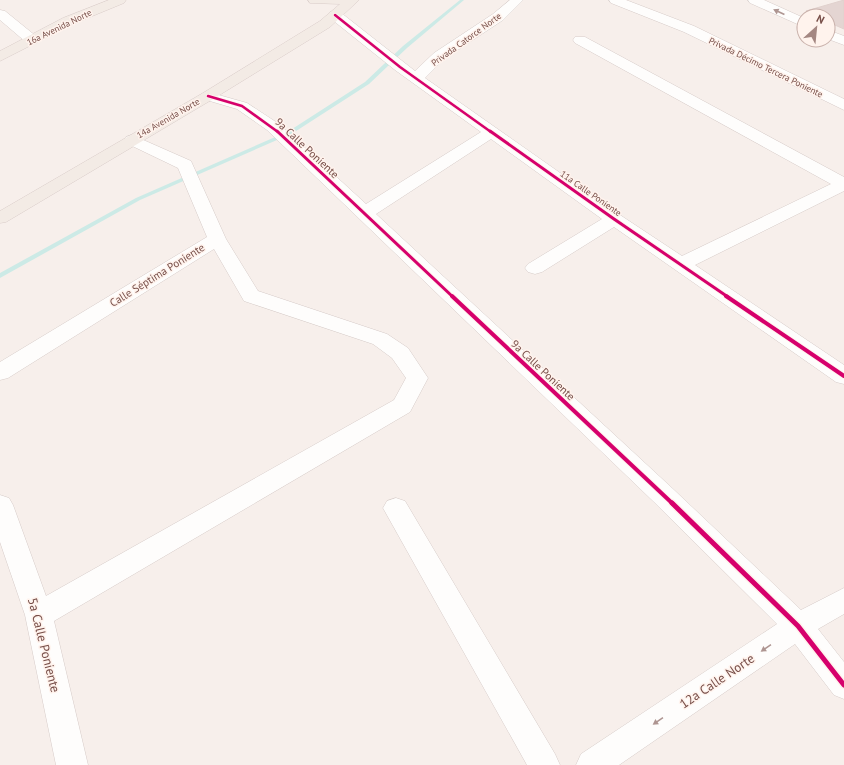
<svg xmlns="http://www.w3.org/2000/svg" width="844" height="765" viewBox="0 0 844 765" font-family="'PT Sans',sans-serif">
  <style>
    .lines { fill: none; stroke-linecap: round; stroke-linejoin: round }
    .stream { fill: #cceae6; fill-rule: evenodd }
    .building { fill: #e4d5d2; stroke: #e0d1cd }
    .minor-casing { stroke: #d6cbc8; stroke-width: 1 }
    .major-casing { stroke: #d9ccc9; stroke-width: 1 }
    .minor { fill: #fefdfc; fill-rule: evenodd }
    .major { fill: #f3ebe5; fill-rule: evenodd }
    .cycleway-far3-casing { stroke: #fff3ed; stroke-width: 4 }
    .cycleway-far2-casing { stroke: #fff3ed; stroke-width: 5 }
    .cycleway-far1-casing { stroke: #fff3ed; stroke-width: 6 }
    .cycleway-casing { stroke: #fff3ed; stroke-width: 8 }
    .cycleway-far3 { stroke: #d6006c; stroke-width: 2.5 }
    .cycleway-far2 { stroke: #d6006c; stroke-width: 3 }
    .cycleway-far1 { stroke: #d6006c; stroke-width: 4 }
    .cycleway { stroke: #d6006c; stroke-width: 5 }
    .oneway { fill: #ae9591 }
    .labels { text-anchor: middle; dominant-baseline: central; stroke-width: 3; stroke-linejoin: round; paint-order: stroke }
    .far-street-label { font-size: 9px; fill: #784f49; stroke: #fff3ed }
    .street-label { font-size: 11px; fill: #784f49; stroke: #fff3ed }
    .near-street-label { font-size: 13px; fill: #784f49; stroke: #fff3ed }
  </style>
  <rect width="100%" height="100%" fill="#f7efeb"/>
  <g class="lines">
    <path class="stream" d="M460 0H464L407 48 369 84 293 133 140 200 0 278V273L136 198 289 131 365 82 403 46Z"/>
  </g>
  <path class="building" d="M844 0V29L828 22V16H816L806 11Z"/>
  <g class="lines">
    <g class="minor-casing">
      <path id="minor" d="M510 0H523L503 20 444 59 425 78 620 215 682 256 831 184 575 43 573 40 575 37H585L844 177V191L695 265 844 365V384L836 382 614 227 542 272 535 274 528 272 525 268 528 264 602 219 491 139 376 214 672 488 801 610 844 588V614L818 629 844 662V699L834 695 795 644 619 765H576L581 754 777 624 654 502 267 130 237 109 203 99 201 96 203 93 208 92 247 103 279 124 366 204 481 132 395 70 330 18 329 15 330 12H340L415 71 434 53 493 14Z
        M609 0H626L694 26 844 99V110L684 32 611 3Z
        M748 0H764L804 18V27L750 3Z
        M0 10 5 11 37 37 39 40 37 43H27L0 20Z
        M828 30 844 36V45L828 39Z
        M132 135 191 161 226 239 258 291 387 334 408 348 428 378 410 412 54 621 88 765H56L25 615 0 542V495L9 498 13 505 46 596 394 400 406 378 392 358 373 344 244 301 214 249 8 378 0 380V362L207 237 178 168 126 143 124 140 126 137Z
        M396 498 405 501 555 754 560 765H527L383 508 387 501Z"/>
    </g>
    <g class="major-casing">
      <path id="major" d="M109 0H126L124 3 73 24 0 61V51L63 18Z
        M308 0H359L330 27 213 99 6 222 0 223V211L203 93 320 21 340 4 310 3Z"/>
    </g>
    <use href="#minor" class="minor"/>
    <use href="#major" class="major"/>
    <g class="cycleway-far3-casing">
      <path id="cycleway-far3" d="M335 15 400 67 491 132
        M208 96 242 106 278 132"/>
    </g>
    <g class="cycleway-far2-casing">
      <path id="cycleway-far2" d="M277 131 453 297
        M490 131 614 219 728 297"/>
    </g>
    <g class="cycleway-far1-casing">
      <path id="cycleway-far1" d="M452 296 673 504
        M726 296 844 376"/>
    </g>
    <g class="cycleway-casing">
      <path id="cycleway" d="M672 503 798 626 844 685"/>
    </g>
    <use href="#cycleway-far3" class="cycleway-far3"/>
    <use href="#cycleway-far2" class="cycleway-far2"/>
    <use href="#cycleway-far1" class="cycleway-far1"/>
    <use href="#cycleway" class="cycleway"/>
  </g>
  <defs><path id="oneway-solid" d="M-6-.8H1V-3.2L6.5 0L1 3.2V.8H-6Z"/></defs>
  <g class="oneway">
    <use href="#oneway-solid" transform="translate(779 12) rotate(-155)"/>
    <use href="#oneway-solid" transform="translate(766 648) rotate(146)"/>
    <use href="#oneway-solid" transform="translate(658 721) rotate(146)"/>
  </g>
  <g class="labels">
    <g class="far-street-label">
      <text transform="translate(59 27) rotate(-26)">16a Avenida Norte</text>
      <text transform="translate(466 39) rotate(-36)">Privada Catorce Norte</text>
      <text transform="translate(766 67) rotate(26)">Privada Décimo Tercera Poniente</text>
      <text transform="translate(168 118) rotate(-30)">14a Avenida Norte</text>
      <text transform="translate(591 193) rotate(35)">11a Calle Poniente</text>
    </g>
    <g class="street-label">
      <text transform="translate(307 148) rotate(43)">9a Calle Poniente</text>
      <text transform="translate(157 275) rotate(-32)">Calle Séptima Poniente</text>
      <text transform="translate(543 370) rotate(43)">9a Calle Poniente</text>
    </g>
    <g class="near-street-label">
      <text transform="translate(44 645) rotate(76)">5a Calle Poniente</text>
      <text transform="translate(717 681) rotate(-34)">12a Calle Norte</text>
    </g>
  </g>
  <g transform="translate(816 28) rotate(27)"><circle r="19" fill="#fff3ed" stroke="#c9b1ab"/>
  <path d="M0-3L7 15L0 10L-7 15Z" fill="#a48782"/>
  <text y="-6" font-size="11" font-weight="bold" text-anchor="middle" fill="#784f49">N</text>
  </g>
</svg>
